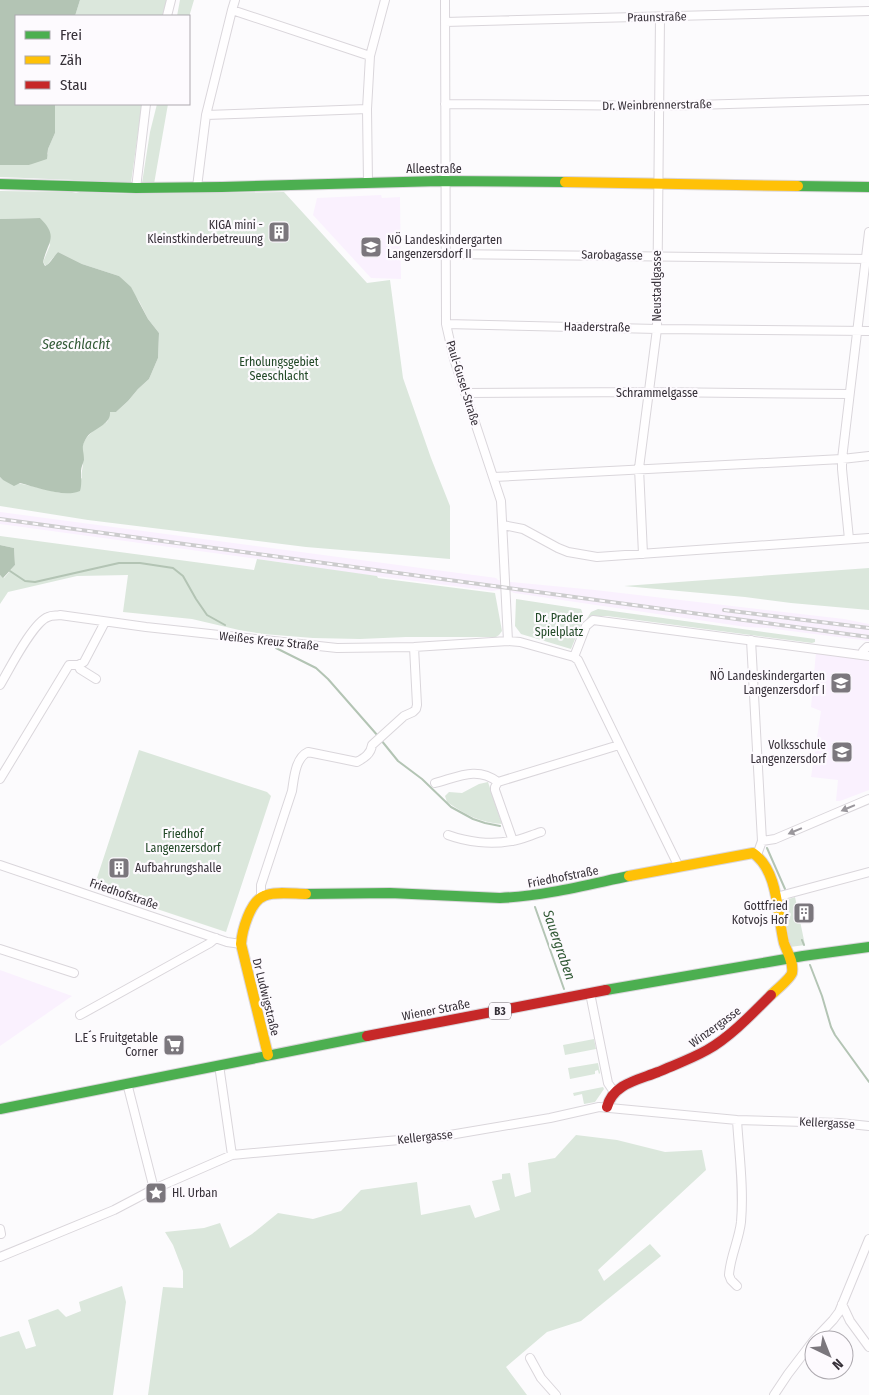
<svg xmlns="http://www.w3.org/2000/svg" width="869" height="1395" viewBox="0 0 869 1395" font-family="'Fira Sans Condensed',sans-serif">
  <style>
    .built { fill: #faf1fe }
    .green { fill: #dbe7dc }
    .water { fill: #b3c4b4 }
    .lines { fill: none; stroke-linecap: round; stroke-linejoin: round }
    .stream { stroke: #b3c4b4; stroke-width: 2 }
    .street-casing { stroke: #dad6db; stroke-width: 10 }
    .fast-casing { stroke: #dad6db; stroke-width: 12 }
    .slow-casing { stroke: #dad6db; stroke-width: 12 }
    .jam-casing { stroke: #dad6db; stroke-width: 12 }
    .street { stroke: #fffeff; stroke-width: 8 }
    .fast { stroke: #4caf50; stroke-width: 10 }
    .slow { stroke: #ffc107; stroke-width: 10 }
    .jam { stroke: #c62828; stroke-width: 10 }
    .rail-casing { stroke: #cccccd; stroke-width: 4 }
    .rail { stroke: #fdfafe; stroke-width: 2; stroke-dasharray: 5.5; stroke-linecap: butt }
    .oneway { fill: #9a979c }
    .labels { text-anchor: middle; dominant-baseline: central; stroke-width: 4.5; stroke-linejoin: round; paint-order: stroke }
    .shield { fill: #fdfafe; stroke: #726d73; stroke-width: 1 }
    .shield-label { font-size: 11px; font-weight: bold; fill: #363038 }
    .street-label { font-size: 12px; fill: #363038; stroke: #fdfafe }
    .poi-label { font-size: 12px; fill: #363038; stroke: #fdfafe; text-anchor: end }
    .park-label { font-size: 12px; fill: #214826; stroke: #fdfafe }
    .water-label { font-size: 14px; font-style: italic; fill: #325a36; stroke: #fdfafe }
  </style>
  <rect width="100%" height="100%" fill="#fcfbfd"/>
  <path class="built" d="M381 195 382 198 400 197 401 279 371 278 313 215 317 198Z
    M0 512 496 578 498 580 511 582 595 590 844 619 869 624V641L767 628 746 627 514 593 510 591 498 590 492 591 337 571 298 566 294 564 0 524Z
    M816 652 869 660V790L840 801H836L838 780 811 777 821 711 811 707Z
    M0 970 72 996 0 1046Z"/>
  <path class="green" d="M80 0H168L164 16H75Z
    M180 0H194L189 17V16H177Z
    M55 104H142L131 183 74 180 0 177V165H29L48 154V149L55 133Z
    M157 104H168L154 184 142 183 150 132Z
    M0 191 72 192 76 193 80 192 124 194 284 192 367 283 390 280 403 378 431 458 450 506V559L306 547 88 520 0 506V477L3 480 36 487 60 493 82 478C81 472 83 468 83 462 84 458 82 453 82 449 83 437 97 427 107 422L110 412H116L128 401 138 389 149 379 158 358 159 333 148 319 139 301 119 276 82 264 58 252 46 266 43 262 50 245 40 218 0 219Z
    M0 536 254 570 257 559 377 576 378 578 495 593 502 631 499 635 496 637H406L360 639 313 638 263 634 239 630 192 619 123 612 128 575 77 576 8 592 0 604V575L4 578 15 565 14 548 0 545Z
    M869 568V610L791 603 745 597 624 586Z
    M516 599 581 609 584 617 571 649 521 634 515 626Z
    M598 609 815 639V642L812 643 607 616H597L586 620 591 612Z
    M139 750 267 792 271 796 226 932 97 889 95 884Z
    M488 782 502 824C481 823 464 814 447 802L445 796 449 792 462 793 479 784Z
    M795 897 805 945 790 947 783 901Z
    M594 1039 596 1049 565 1055 563 1045Z
    M598 1063 600 1073 599 1074 598 1070 595 1071V1074L570 1079 568 1068Z
    M603 1087 604 1089 595 1102 584 1104 582 1094 574 1096 573 1093Z
    M576 1135 617 1140 665 1152 702 1150 706 1170 598 1270 604 1281 650 1244 661 1256 581 1321 547 1332 506 1367 527 1395H148L163 1287 183 1288V1271L173 1245 165 1232 204 1228 220 1223 230 1248 252 1234 278 1213 313 1219 341 1211 361 1190 417 1182 421 1215 470 1205 475 1218 500 1210 492 1181 502 1179V1174L510 1173 515 1197 531 1192 528 1163 555 1158Z
    M122 1286 126 1302 113 1395H0V1337L19 1331 26 1349 36 1346 28 1320 58 1309 66 1317 81 1311 79 1302Z"/>
  <path class="water" d="M0 0H80L75 16H16V104H55V133L48 149 47 159 29 165H0Z
    M40 218C59 237 48 241 43 262L45 266C51 263 53 257 58 252L82 264 119 276 131 287 148 319 159 333 158 358 149 379 138 389 128 401 116 412H110C111 425 94 428 87 437 80 448 84 449 84 460 83 464 81 467 81 471 81 478 82 484 80 491 64 498 36 487 20 483L14 486 3 480 0 477V219Z
    M0 545 14 548 15 565 3 578 0 575Z"/>
  <g class="lines">
    <path class="stream" d="M10 571 25 581 35 582 119 563H140L173 568 183 576 196 599 207 615 225 625
      M276 648 316 668 328 679 378 736
      M381 740 398 761 422 779 451 807 473 819 485 823 500 826
      M767 848 785 889
      M535 907 564 989
      M802 940 804 945
      M810 965 822 996 831 1027 835 1035 869 1082"/>
    <g class="street-casing">
      <path id="street" d="M445 0 446 324 454 359 501 501 508 641
        M232 10 370 56
        M167 16 171 0
        M445 22 869 11
        M445 104 659 106 869 100
        M206 115 367 109
        M368 183 367 109 370 56 385 0
        M197 187 206 115 232 10 235 0
        M136 188 146 104
        M445 254 869 259
        M446 324 657 329 869 331
        M465 393 650 392 849 394
        M494 477 842 459 869 456
        M503 525 523 529 558 548 568 552 597 557 869 538
        M849 539 842 469V459L869 232
        M643 554 639 468 657 329 660 17
        M751 640 762 841 757 855
        M863 655V651L867 647H869
        M574 657 586 626 593 620 869 656
        M574 657 578 660 678 865
        M78 665 80 669 96 679
        M0 685C9 670 33 622 48 617 52 615 57 616 60 615L146 627 337 648 414 647 508 641 520 642 574 657
        M0 779 69 665H78L84 662 105 622
        M498 782 619 745
        M498 782 495 787V790L513 841
        M435 783C458 777 477 766 498 782
        M448 835C467 842 491 845 511 841 521 840 531 835 541 832
        M762 841 775 839 869 799
        M0 865 227 942 241 944
        M261 897V885L292 791C294 779 295 758 308 752L357 762C364 758 371 754 372 745L404 716 413 712 416 709 417 705 414 647
        M776 897 869 872
        M0 949 74 973
        M590 993 608 1083 614 1092
        M80 1015 210 943 216 938
        M219 1065 232 1155
        M127 1083 154 1189
        M737 1120C739 1153 744 1188 741 1222 739 1240 730 1257 729 1275L731 1280 737 1286
        M0 1229 1 1234
        M0 1257 114 1210 154 1189 232 1155 444 1136 550 1118 599 1107 737 1120 840 1123 869 1126
        M842 1304 850 1321 869 1347
        M814 1340 833 1320 839 1312 869 1239
        M530 1358 541 1378 556 1395
        M774 1395 788 1374 814 1340"/>
    </g>
    <g class="fast-casing">
      <path id="fast" d="M0 184 136 188 222 187 440 181 565 182
        M798 186 869 187
        M306 894 390 893 500 898C544 896 586 885 629 876
        M606 990 803 956 869 947
        M0 1109 367 1036"/>
    </g>
    <g class="slow-casing">
      <path id="slow" d="M565 182 798 186
        M629 876 753 853C779 871 777 915 784 943 787 952 794 962 792 973 790 979 776 990 771 995
        M268 1055 241 944C242 931 250 901 264 896 274 891 295 894 306 894"/>
    </g>
    <g class="jam-casing">
      <path id="jam" d="M367 1036 606 990
        M607 1107C613 1084 638 1080 658 1072 674 1065 691 1059 707 1050 730 1037 752 1014 771 995"/>
    </g>
    <use href="#street" class="street"/>
    <use href="#fast" class="fast"/>
    <use href="#slow" class="slow"/>
    <use href="#jam" class="jam"/>
    <g class="rail-casing">
      <path id="rail" d="M0 519 869 637
        M724 610 869 628"/>
    </g>
    <use href="#rail" class="rail"/>
  </g>
  <defs><path id="oneway-solid" d="M-6-.8H1V-3.2L6.5 0L1 3.2V.8H-6Z" transform="scale(1.25)"/></defs>
  <g class="oneway">
    <use href="#oneway-solid" transform="translate(848 808) rotate(157)"/>
    <use href="#oneway-solid" transform="translate(795 831) rotate(157)"/>
  </g>
  <defs>
    <g id="building-square" transform="scale(1.125)"><rect x="-9" y="-9" width="18" height="18" rx="4" fill="#7b777d" stroke="#fdfafe"/><path d="M-4-6H4V6H1V3H-1V6H-4ZM-2.5-4.3h1.7v1.8h-1.7ZM.8-4.3h1.7v1.8H.8ZM-2.5-1h1.7V.8h-1.7ZM.8-1h1.7V.8H.8Z" fill="#fff"/></g>
    <g id="school-square" transform="scale(1.125)"><rect x="-9" y="-9" width="18" height="18" rx="4" fill="#7b777d" stroke="#fdfafe"/><path d="M0-5L7-2L0 1L-7-2ZM-4 1L0 2.5L4 1V4Q0 6-4 4Z" fill="#fff"/></g>
    <g id="supermarket-square" transform="scale(1.125)"><rect x="-9" y="-9" width="18" height="18" rx="4" fill="#7b777d" stroke="#fdfafe"/><path d="M-6-5.5h2.5l.6 2H6L4.5 2H-2.5L-4.4-4H-6ZM-1.5 3.2a1.3 1.3 0 1 0 .1 0ZM3 3.2a1.3 1.3 0 1 0 .1 0Z" fill="#fff"/></g>
    <g id="sight-square" transform="scale(1.125)"><rect x="-9" y="-9" width="18" height="18" rx="4" fill="#7b777d" stroke="#fdfafe"/><path d="M0-6L1.8-2.2L6-1.7L2.9 1.2L3.7 5.4L0 3.3L-3.7 5.4L-2.9 1.2L-6-1.7L-1.8-2.2Z" fill="#fff"/></g>
  </defs>
  <g fill-rule="evenodd">
    <use href="#building-square" x="279" y="232"/>
    <use href="#school-square" x="371" y="247"/>
    <use href="#school-square" x="841" y="683"/>
    <use href="#school-square" x="842" y="752"/>
    <use href="#building-square" x="119" y="868"/>
    <use href="#building-square" x="804" y="913"/>
    <use href="#supermarket-square" x="174" y="1045"/>
    <use href="#sight-square" x="156" y="1193"/>
  </g>
  <g class="labels">
    <rect class="shield" x="489" y="1002.5" width="22" height="17" rx="4"/>
    <g class="shield-label">
      <text x="500" y="1011">B3</text>
    </g>
    <g class="street-label">
      <text transform="translate(657 17) rotate(-1)">Praunstraße</text>
      <text transform="translate(657 105) rotate(-1)">Dr. Weinbrennerstraße</text>
      <text x="434" y="169">Alleestraße</text>
      <text transform="translate(612 255) rotate(1)">Sarobagasse</text>
      <text transform="translate(657 286) rotate(-90)">Neustadlgasse</text>
      <text transform="translate(597 327) rotate(1)">Haaderstraße</text>
      <text transform="translate(463 383) rotate(73)">Paul-Gusel-Straße</text>
      <text x="657" y="393">Schrammelgasse</text>
      <text transform="translate(269 641) rotate(6)">Weißes Kreuz Straße</text>
      <text transform="translate(563 877) rotate(-11)">Friedhofstraße</text>
      <text transform="translate(124 894) rotate(19)">Friedhofstraße</text>
      <text transform="translate(266 997) rotate(76)">Dr Ludwigstraße</text>
      <text transform="translate(436 1010) rotate(-11)">Wiener Straße</text>
      <text transform="translate(715 1027) rotate(-36)">Winzergasse</text>
      <text transform="translate(827 1123) rotate(3)">Kellergasse</text>
      <text transform="translate(425 1137) rotate(-6)">Kellergasse</text>
    </g>
    <g class="poi-label">
      <text x="263" y="225">KIGA mini -<tspan x="263" dy="14">Kleinstkinderbetreuung</tspan></text>
      <text x="387" y="240" text-anchor="start">NÖ Landeskindergarten<tspan x="387" dy="14">Langenzersdorf II</tspan></text>
      <text x="825" y="676">NÖ Landeskindergarten<tspan x="825" dy="14">Langenzersdorf I</tspan></text>
      <text x="826" y="745">Volksschule<tspan x="826" dy="14">Langenzersdorf</tspan></text>
      <text x="135" y="868" text-anchor="start">Aufbahrungshalle</text>
      <text x="788" y="906">Gottfried<tspan x="788" dy="14">Kotvojs Hof</tspan></text>
      <text x="158" y="1038">L.E´s Fruitgetable<tspan x="158" dy="14">Corner</tspan></text>
      <text x="172" y="1193" text-anchor="start">Hl. Urban</text>
    </g>
    <g class="park-label">
      <text x="279" y="362">Erholungsgebiet<tspan x="279" dy="14">Seeschlacht</tspan></text>
      <text x="559" y="618">Dr. Prader<tspan x="559" dy="14">Spielplatz</tspan></text>
      <text x="183" y="834">Friedhof<tspan x="183" dy="14">Langenzersdorf</tspan></text>
    </g>
    <g class="water-label">
      <text x="76" y="344">Seeschlacht</text>
      <text transform="translate(559 945) rotate(71)">Sauergraben</text>
    </g>
  </g>
  <rect x="15" y="15" width="175" height="90" fill="#fdfafe" stroke="#ada9af"/>
  <rect x="25" y="31" width="25" height="8" fill="#4caf50" stroke="#ada9af"/>
  <text x="60" y="40" font-size="15" fill="#363038">Frei</text>
  <rect x="25" y="56" width="25" height="8" fill="#ffc107" stroke="#ada9af"/>
  <text x="60" y="65" font-size="15" fill="#363038">Zäh</text>
  <rect x="25" y="81" width="25" height="8" fill="#c62828" stroke="#ada9af"/>
  <text x="60" y="90" font-size="15" fill="#363038">Stau</text>
  <g transform="translate(829 1355) rotate(137)"><circle r="24" fill="#fdfafe" stroke="#ada9af"/>
  <path d="M0-4L9 19L0 12L-9 19Z" fill="#7b777d"/>
  <text y="-8" font-size="14" font-weight="bold" text-anchor="middle" fill="#363038">N</text>
  </g>
</svg>
